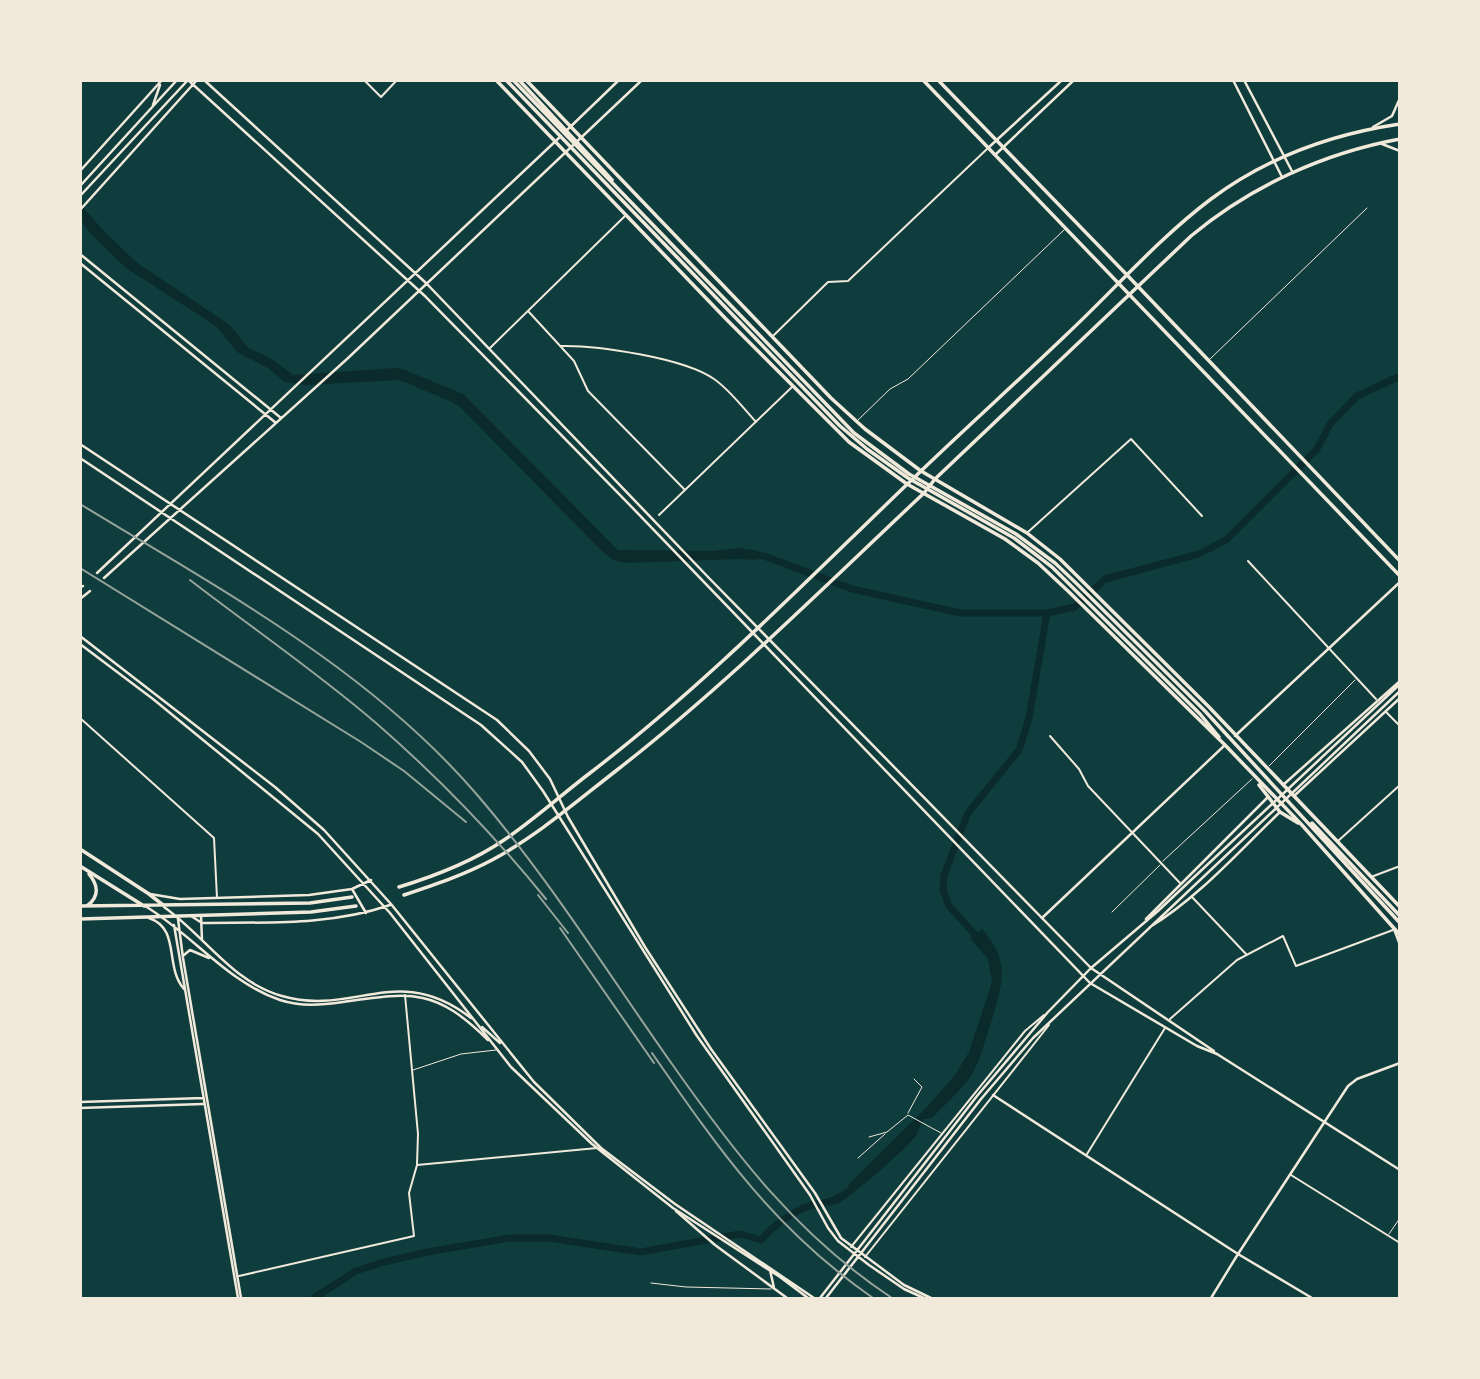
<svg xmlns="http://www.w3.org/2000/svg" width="1480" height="1379" viewBox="0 0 1480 1379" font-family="'Roboto Condensed',sans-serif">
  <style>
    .water { fill: #0a2a2b }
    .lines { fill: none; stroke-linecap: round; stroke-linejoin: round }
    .river { stroke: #0a2a2b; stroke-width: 7 }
    .service { stroke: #f1e9da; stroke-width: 1 }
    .minor { stroke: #f1e9da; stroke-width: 2 }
    .tertiary { stroke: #f1e9da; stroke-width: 2.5 }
    .secondary { stroke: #f1e9da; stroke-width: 2.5 }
    .primary { stroke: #f1e9da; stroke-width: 3.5 }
    .trunk { stroke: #f1e9da; stroke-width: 3.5 }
    .rail { stroke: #97a49c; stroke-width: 2 }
  </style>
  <rect width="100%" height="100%" fill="#0f3d3e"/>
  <path class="water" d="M81 205 103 230 136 262 230 325 248 348 269 357 293 375 396 368 405 370 463 394 618 550 713 551 738 548 759 551 757 560 740 559 627 563 613 560 601 550 461 408 450 401 399 380 305 385 285 382 268 368 237 352 216 326 126 268 90 233 81 220Z
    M982 929C1013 963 1001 989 989 1029 984 1043 980 1061 972 1074 962 1090 945 1104 932 1118L924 1119C920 1124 920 1128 917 1134 912 1144 846 1202 835 1205 826 1206 816 1206 809 1201L827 1199 849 1188 848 1185 928 1106 955 1075 969 1052 992 982 988 959 970 938Z"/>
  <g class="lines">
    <path class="river" d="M751 555 764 556 852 589 960 613H1047L1075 607 1105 579 1199 554 1226 540 1317 449 1330 424 1357 396 1400 376
      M980 940 949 906 943 890 944 875 968 813 1019 750 1029 718 1047 613
      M314 1298 356 1271 384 1262 427 1252 510 1238H549L641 1252 740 1234 761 1240C773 1225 801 1205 820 1204"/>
    <path class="service" d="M1210 359 1367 208
      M858 420 890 389 908 379 1065 229
      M1269 766 1355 680
      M1163 861 1252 779
      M1112 912 1160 865
      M413 1070 461 1054 496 1050
      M908 1113 922 1087 914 1079
      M869 1137 887 1132 908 1115 941 1133
      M858 1158 885 1134
      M1389 1234 1400 1218
      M651 1283 686 1287 771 1289"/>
    <path class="minor" d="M364 80 381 97 397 80
      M528 311 574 361 588 391 685 490
      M774 335 828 282 848 281 987 149
      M560 346C597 345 684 358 714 379 730 390 743 408 756 422
      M490 348 626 215
      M659 515 792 387
      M1028 532 1131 439 1202 516
      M1248 561 1376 699
      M1386 712 1400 726
      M80 718 214 838 217 898
      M1050 736 1079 769 1088 786 1180 883
      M1338 841 1400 785
      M1371 877 1400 866
      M1192 897 1246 954
      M405 995 418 1134 417 1164
      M1170 1019 1237 960 1283 936 1296 966 1393 930
      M1087 1154 1165 1028
      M1291 1175 1400 1243
      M851 1247 1025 1031 1044 1015
      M865 1257 1049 1025
      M239 1276 414 1236 409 1193 417 1165 597 1148"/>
    <path class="tertiary" d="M988 148 1062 80
      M995 155 1074 80
      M1235 736 1400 582
      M1042 918 1225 745
      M1394 929 1400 945
      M1217 1054 1400 1170
      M993 1095 1238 1254 1312 1298
      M676 1211 715 1245 787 1298
      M770 1270 774 1288
      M1211 1298 1238 1254 1348 1086 1357 1079 1400 1063"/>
    <path class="secondary" d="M188 80 426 297 624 499 1090 983 1197 1046 1217 1054
      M204 80 426 283 709 578 1091 968 1214 1051
      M1233 80 1282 177
      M1244 80 1293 173
      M1399 80 1400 87
      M153 105 160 85
      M1373 127 1392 116 1400 98
      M566 131 619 80
      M1382 144 1400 151
      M80 171 162 80
      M80 186 177 80
      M80 196 188 80
      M80 210 197 80
      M80 254 281 418
      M80 263 276 423
      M80 444 497 720 529 751 550 779 568 817 645 947 711 1049 815 1193 841 1238 904 1285 931 1298
      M80 458 481 725 522 762 543 791 697 1036 810 1195 828 1228 838 1241 869 1265 904 1289 924 1298
      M97 573 561 136
      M104 578 347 359 642 80
      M80 588 83 586
      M80 599 90 591
      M80 636 275 787 324 830 391 904 534 1082 601 1148 675 1204 814 1298
      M80 644 153 699 318 834 390 913 511 1067 592 1144 673 1208 780 1277 808 1298
      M1283 785 1400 681
      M1294 796 1400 698
      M352 889 366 913
      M150 894 180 899 309 895 352 889 371 880
      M145 906C192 934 227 982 280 1000 301 1007 322 1005 343 1002 413 992 435 988 488 1040
      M164 907C205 936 232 982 282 996 354 1017 398 961 471 1018
      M191 916 202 923C264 922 330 926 390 905
      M201 916 202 940
      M149 918C181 929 164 966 184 989
      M178 919 183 958 241 1298
      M1146 919 1267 798
      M174 925 238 1298
      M1150 927C1199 897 1239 851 1280 812
      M184 955 190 950 209 958
      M482 1027 500 1043
      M80 1102 203 1098
      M80 1108 203 1104
      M820 1298 977 1096 1048 1012 1091 968 1158 911 1400 684
      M826 1298 981 1099 1033 1038 1400 691"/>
    <path class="primary" d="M923 80 1400 576
      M938 80 1128 276 1400 561
      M80 849 149 894 163 905
      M80 866 144 906
      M399 887C435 876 472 862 504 840 534 820 561 795 590 773 709 682 813 574 921 471 969 425 1018 381 1066 335 1114 290 1158 239 1211 199 1266 158 1332 134 1400 124
      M404 895C434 885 464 875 492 860 537 836 577 801 617 770 726 685 823 588 924 493L935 479 1191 236C1251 186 1324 153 1400 139
      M80 906 310 903 352 897
      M87 906C100 896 98 885 89 874
      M80 919 311 912 356 906"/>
    <path class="trunk" d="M496 80 727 320 849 442 907 484 1005 539 1038 563 1069 592 1225 745 1301 824 1400 935
      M506 80 840 426 867 449 908 478 1014 538 1052 567 1200 714 1219 737
      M513 80 854 433 909 474 1016 534 1055 563 1076 583 1204 710 1400 923
      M519 80 612 180
      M526 80 831 398 865 429 921 471 1027 533 1060 559 1209 707 1400 907
      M1259 785 1280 812 1298 823
      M1312 823 1400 916"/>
    <path class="rail" d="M80 504C221 590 371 670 479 797 550 880 609 975 672 1064 736 1155 798 1236 892 1298
      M80 568 361 742 404 771 466 822
      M190 580C252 628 317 672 376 723 437 776 495 836 546 899
      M538 895 568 933
      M560 928 654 1063
      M652 1053C720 1151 774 1229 873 1298"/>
  </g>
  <rect width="1480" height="1379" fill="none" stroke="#f1e9da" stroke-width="164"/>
</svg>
